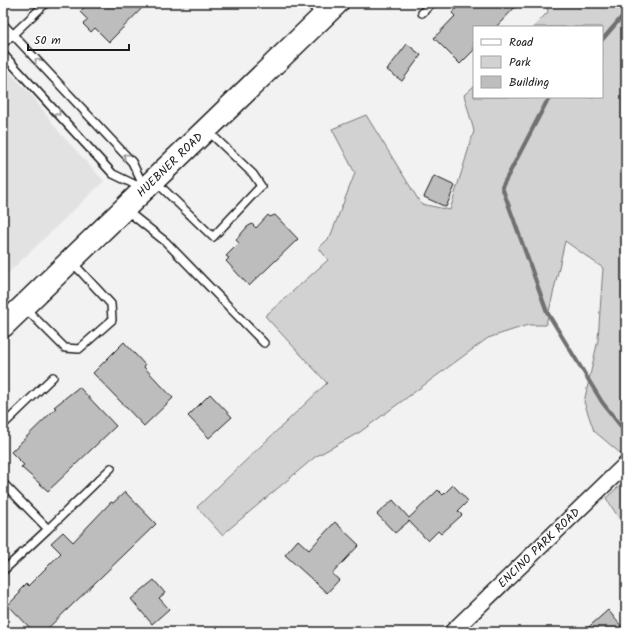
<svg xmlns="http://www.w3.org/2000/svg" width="629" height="635" viewBox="0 0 629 635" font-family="Kalam,sans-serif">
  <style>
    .built { fill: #e2e2e2 }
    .green { fill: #d2d2d2; stroke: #777 }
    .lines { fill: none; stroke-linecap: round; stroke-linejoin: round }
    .stream { stroke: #707070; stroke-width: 4 }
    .building { fill: #bdbdbd; stroke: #1c1c1c }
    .lane-casing { stroke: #1c1c1c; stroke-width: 10 }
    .street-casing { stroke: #1c1c1c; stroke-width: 18 }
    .primary-casing { stroke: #1c1c1c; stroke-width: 25 }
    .lane { stroke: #fff; stroke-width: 7 }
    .street { stroke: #fff; stroke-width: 15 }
    .primary { stroke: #fff; stroke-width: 22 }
    .oneway { stroke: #999 }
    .labels { text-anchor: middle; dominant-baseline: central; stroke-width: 3; stroke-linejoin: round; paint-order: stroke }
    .street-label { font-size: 12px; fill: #1c1c1c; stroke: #fff }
  </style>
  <rect width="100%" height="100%" fill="#f2f2f2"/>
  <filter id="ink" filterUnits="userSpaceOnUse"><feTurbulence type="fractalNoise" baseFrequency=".025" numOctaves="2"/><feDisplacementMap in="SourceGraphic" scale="8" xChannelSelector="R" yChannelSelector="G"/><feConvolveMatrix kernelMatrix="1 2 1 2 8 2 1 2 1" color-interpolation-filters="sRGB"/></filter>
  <g filter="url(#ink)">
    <path class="built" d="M3 65 33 97 60 133 104 181 3 278Z"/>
    <path class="green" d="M546 3H626V458L594 431 584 402 598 340 603 268 565 241 546 325H528L488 338 360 432 315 457 222 535 197 507 327 383 265 316 328 260 319 248 330 237 355 173 332 129 366 115 421 204 450 210 474 131 464 95 474 86V97H602V27H533L548 12Z
      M626 480V529L606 498Z"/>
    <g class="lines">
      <path class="stream" d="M602 40 626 12
        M551 97 546 103 502 187 547 312 602 402 626 433"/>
    </g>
    <path class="building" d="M88 3H147L109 42 95 28 91 32 83 24 88 20 80 12Z
      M461 3H519L496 27H474V50L460 64 434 38 455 16 452 13Z
      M407 44 421 55 402 81 387 70Z
      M434 176 455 186 446 207 424 197Z
      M268 215 270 217 275 215 298 239 249 286 226 261 229 258 226 256 239 243 236 240 247 227 252 224 256 228Z
      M124 342 145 365 144 367 173 398 144 426 93 373Z
      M79 387 116 426 48 491 21 467 24 465 11 452 56 408 54 407Z
      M210 394 232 417 209 438 188 416Z
      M453 485 468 501 458 511 462 515 441 534 438 531 428 541 409 521 395 533 377 514 393 500 409 518 438 490 443 495Z
      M125 492 156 524 44 632H34L8 605 20 593 19 591 26 584 28 586 61 553 51 543 63 532 73 542 111 502 113 503Z
      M335 522 359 545 332 574 339 580 327 593 285 555 298 540 309 550Z
      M154 580 165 593 159 598 169 609 152 624 131 599Z
      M608 610 626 632H583Z"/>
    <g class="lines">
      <g class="lane-casing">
        <path id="lane" d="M422 13 432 3
          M3 24 132 162 144 187
          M3 44 46 3
          M3 54 113 174 142 188
          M156 182 213 237 261 186 253 174 208 131
          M126 210 166 242 264 343
          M25 308 65 348 79 349 112 320 111 304 72 262
          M3 425 53 377
          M3 483 48 529 3 571
          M48 529 111 468"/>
      </g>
      <g class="street-casing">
        <path id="street" d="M315 3 326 14
          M452 632 626 464"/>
      </g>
      <g class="primary-casing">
        <path id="primary" d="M3 326 337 3"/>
      </g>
      <use href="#lane" class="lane"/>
      <use href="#street" class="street"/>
      <use href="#primary" class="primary"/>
    </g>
    <defs><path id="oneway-chevron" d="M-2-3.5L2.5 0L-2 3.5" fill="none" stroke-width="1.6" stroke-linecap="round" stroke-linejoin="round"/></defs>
    <g class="oneway">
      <use href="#oneway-chevron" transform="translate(37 61) rotate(-133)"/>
      <use href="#oneway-chevron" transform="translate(58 113) rotate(48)"/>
      <use href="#oneway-chevron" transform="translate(126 156) rotate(-133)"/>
    </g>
  </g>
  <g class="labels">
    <g class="street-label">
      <text transform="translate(170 165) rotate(-44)">HUEBNER ROAD</text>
      <text transform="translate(539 548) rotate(-44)">ENCINO PARK ROAD</text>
    </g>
  </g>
  <rect width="629" height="635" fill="none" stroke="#fff" stroke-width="16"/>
  <rect x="8" y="8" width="613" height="619" fill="none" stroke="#1c1c1c" stroke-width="1.5" filter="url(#ink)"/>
  <rect x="473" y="26" width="130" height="72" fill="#ffffff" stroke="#a4a4a4"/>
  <rect x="481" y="39" width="20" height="6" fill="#ffffff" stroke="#a4a4a4"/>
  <text x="509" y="46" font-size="12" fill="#1c1c1c">Road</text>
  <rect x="481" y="56" width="20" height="12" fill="#d2d2d2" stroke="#a4a4a4"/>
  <text x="509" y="66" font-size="12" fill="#1c1c1c">Park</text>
  <rect x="481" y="76" width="20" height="12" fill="#bdbdbd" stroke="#a4a4a4"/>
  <text x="509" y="86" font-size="12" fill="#1c1c1c">Building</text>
  <path d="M28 44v6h101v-6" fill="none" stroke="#1c1c1c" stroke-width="2"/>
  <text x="34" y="44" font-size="12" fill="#1c1c1c" stroke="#ffffff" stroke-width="3" paint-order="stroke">50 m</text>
</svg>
